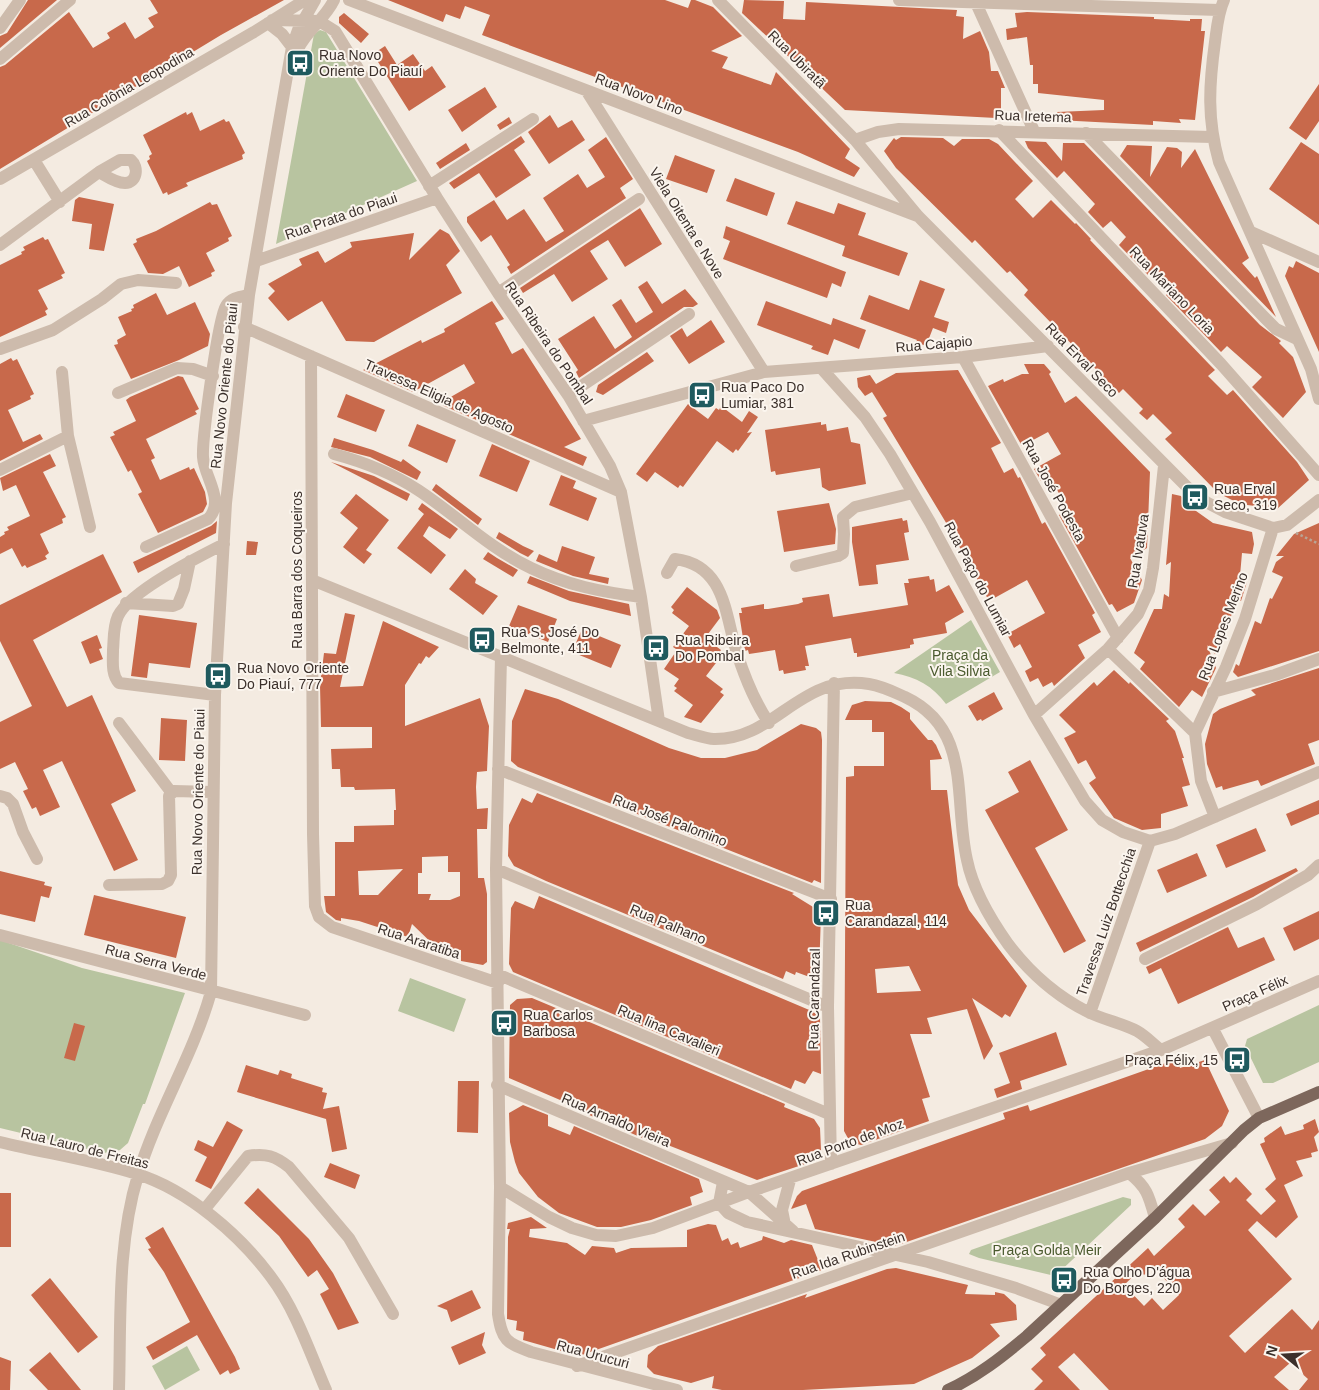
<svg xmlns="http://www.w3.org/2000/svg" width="1319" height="1390" viewBox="0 0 1319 1390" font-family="Helvetica,sans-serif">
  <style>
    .green { fill: #b8c4a0 }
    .building { fill: #c8694b; fill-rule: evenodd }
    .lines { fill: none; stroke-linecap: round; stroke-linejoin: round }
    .path { stroke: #b9a596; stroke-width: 2.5; stroke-dasharray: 2.5 2.5; stroke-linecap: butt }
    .minor { stroke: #cdbbac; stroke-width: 12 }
    .major { stroke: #7d675c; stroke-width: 12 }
    .labels { text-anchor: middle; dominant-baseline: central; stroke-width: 4; stroke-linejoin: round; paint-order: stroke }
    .poi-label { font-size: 14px; fill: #3b302b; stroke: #fbf5ee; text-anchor: start }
    .street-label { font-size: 14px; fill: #3b302b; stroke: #fbf5ee }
    .park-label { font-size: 14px; fill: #4a5a2e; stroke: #fbf5ee }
  </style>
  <rect width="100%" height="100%" fill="#f4ebe1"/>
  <path class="green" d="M320 30 326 32 417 181 276 244 314 34Z
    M971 620 1000 672 946 704C933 686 916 677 894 673Z
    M0 940 82 968 185 993 145 1104H143L128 1143 120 1150 104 1153 0 1128Z
    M410 978 466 999 454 1032 398 1011Z
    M1319 1005V1062L1273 1083H1263L1245 1046 1247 1039Z
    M1123 1197 1131 1199V1205L1055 1276 979 1258 969 1254 971 1250Z
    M187 1346 200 1370 165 1390 152 1366Z"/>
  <path class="building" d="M28 0H57L0 48V36L7 33Z
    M150 0H284L221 35 0 169V67L5 65 69 12 93 48 110 38 107 33 125 22 135 39 154 27 148 18 158 13Z
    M388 0H665L688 8 691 0H695L713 7 742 36 711 51 728 57 722 68 771 85 776 72 850 149 845 158 860 168 854 177 798 152 482 35 490 15 465 6 460 19 446 14 443 22Z
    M744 0 784 1 783 19 805 20 806 2 957 10 956 16 964 17 963 39 980 31 989 52 991 71H998L1005 88H1001V113H997L996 118 845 110 742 13Z
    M1027 12 1154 17V19L1190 21V19H1202L1201 31H1205L1195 120 1179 119 1181 123 1153 121V125L1057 120V112L1104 110V100L1038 93V84H1033V65H1030L1027 37 1007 40 1006 29 1017 27 1015 13Z
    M344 13 369 34 361 43 339 23V17Z
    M385 46 397 65 413 54 425 71 432 66 446 87 409 111 373 54Z
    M1319 84V121L1306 140 1289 128Z
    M485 87 497 107 462 132 448 110Z
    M186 112 187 115 192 112 200 131 224 119 226 122 229 121 245 153 242 155 243 159 186 183 188 186 168 195 167 192 163 194 147 161 150 159 149 156 152 154 143 135Z
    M550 115 558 128 572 120 585 140 549 164 528 132Z
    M509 117 512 123 500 130 497 125Z
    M521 136 525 142 514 150 531 175 496 198 479 173 454 189 449 183Z
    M606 137 633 179 620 188 626 198 511 274 507 267 510 265 491 235 481 242 467 222V217L494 200 507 220 524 209 546 242 564 231 543 198 578 174 587 188 605 177 588 150Z
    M901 137 943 138 954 146 962 139H989L998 144 1033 181 1015 199 1033 218 1051 200 1075 224 1076 223 1091 239 1090 240 1209 364 1215 370 1208 376 1227 395 1233 390 1297 462 1309 480 1277 509 1240 504 1218 493 1165 439 1172 433 1153 414 1147 420 1139 413 1143 409 1123 389 1119 393 1024 295 1028 290 1010 271 1007 273 975 240 972 243 896 168 884 151 894 138 896 140Z
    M1025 141 1046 142 1062 161 1063 143H1084L1260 325 1281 341 1279 343 1293 357 1306 392 1283 418 1252 387 1262 377 1227 346 1221 352 1166 295 1172 289 1154 270 1148 275 1119 245 1126 237 1111 221 1103 228 1088 212 1095 204 1064 171 1057 178 1028 148Z
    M1301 142 1319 154V225L1269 189Z
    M466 143 470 150 440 169 436 163Z
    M1127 145 1152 146 1150 177 1167 147 1177 148 1182 152 1181 168 1195 149 1249 258 1242 263 1255 278 1257 276 1276 317 1120 156Z
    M675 155 715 170 707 193 666 179Z
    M735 178 775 193 767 216 726 201Z
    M79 197 114 204 104 251 89 249 92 224 72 221 75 200Z
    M796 201 834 214 838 203 866 213 858 235 908 253 899 276 842 256 845 246 787 224Z
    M210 202 212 205 217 204 232 236 228 238 229 241 206 253 215 271 211 273 212 276 189 287 179 266 163 274 148 273 133 244 137 242 136 239 156 231Z
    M640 208 662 244 625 267 608 240 590 251 608 279 572 302 554 274 523 293 520 288Z
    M726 226 846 272 841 287 832 283 827 298 723 259 730 241 723 238Z
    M440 229 449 234 460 251 446 265 462 293 374 342 346 341 322 301 288 321 268 298 275 291 268 284 302 265 299 259 318 251 325 263 352 247 350 242 414 233 409 260Z
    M43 237 45 240 48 239 65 273 61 275 63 278 38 290 48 309 45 311 47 315 0 337V265L22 254 21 252 25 250 23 247Z
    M1296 261 1319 273V352L1285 276 1289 266 1293 268Z
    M920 280 945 289 934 317 949 322 946 333 933 328 926 346 916 342 917 340 860 319 869 295 909 310Z
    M647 281 662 304 685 289 698 304 693 307H684L579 378 576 372 578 370 558 339 594 316 615 349 632 337 612 305 621 299 636 323 653 312 638 287Z
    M156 293 167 315 195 302 210 334 208 346 179 360 131 379 114 345 118 344 117 340 126 335 118 317 132 311 131 309 134 308 133 305Z
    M492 301 504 319 495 323 512 354 523 348 581 439 564 447 587 457 583 466 444 406 442 402 475 383 464 364 413 392 363 370 421 340 422 343 445 332 444 329Z
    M766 301 831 325 833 318 866 330 859 349 834 339 828 355 811 349 813 346 757 325Z
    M711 320 725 342 689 364 670 336 682 328 687 337Z
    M647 352 654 361 603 395 596 392 598 385Z
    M11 358 13 361 17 359 34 394 30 396 31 399 8 410 23 442 40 434 43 439 0 461V364Z
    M1024 364H1044L1051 372 1049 374 1065 403 1076 396 1150 472 1147 548 1130 558 1142 580 1134 603 1117 612 1112 604 1109 605 1059 515 1068 510 1055 486 1049 477 1041 481 1034 469 1061 454 1048 432 1022 446 988 386 1003 379 1004 382 1022 374H1029Z
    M958 370 1001 443 991 448 1004 473 1013 468 1018 478 1020 477 1042 524 1045 522 1095 613 1092 615 1101 632 1078 645 1085 658 1054 686 1052 682 1043 687 1038 678 1030 682 1025 671 1032 667 1020 644 1014 648 1007 634 1045 613 1027 580 989 601 948 526 883 418 887 416 872 392 865 396 858 387 857 378 870 375 876 384 896 373Z
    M178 376 183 377 199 409 195 411 197 414 146 439 155 458 151 460 160 480 189 467 190 470 194 468 205 492 207 504 203 512 158 533 138 494 142 492 131 470 128 472 110 437 115 435 113 432 136 421 126 400 130 397Z
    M346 394 385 410 376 432 337 417Z
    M688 404 708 419 716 408 719 410 721 406 742 422 749 411 758 417 747 433 752 432 738 451 736 449 733 453 717 441 683 487 680 485 678 488 655 472 647 482 636 474Z
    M821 422V425L826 424 827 431 848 427 851 442 860 444 866 484 829 491 822 487 820 468 776 475 775 471 771 472 765 430Z
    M417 424 456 440 447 463 408 446Z
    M334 438 373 450 401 462 403 459 421 472 417 480 370 457 331 447Z
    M492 444 530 461 517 492 479 476Z
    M50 454 56 466 43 472 66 517 62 519 63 523 40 534 49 553 45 556 47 559 27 568 25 565 22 567 12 548 0 554V537L5 534 4 532 9 530 7 527 30 516 16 485 3 491 0 478Z
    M331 462 374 476 410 494 407 501Z
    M561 475 576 481 573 488 597 498 588 521 549 505Z
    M436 484 482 519 478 525 432 490Z
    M356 494 389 520 366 550 372 554 364 564 343 547 358 528 340 513Z
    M1172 494 1181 496 1189 506 1213 523 1252 532 1254 544 1252 554 1242 553 1239 587 1247 582 1241 601 1236 600 1226 633 1215 654 1207 645 1216 668 1202 697 1192 690 1179 707 1140 669 1145 662 1134 653 1154 609H1162L1164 594 1169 597 1171 562 1166 565Z
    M422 503 458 529 450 539 429 526 423 536 446 555 431 574 397 548 424 514 418 509Z
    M829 503 836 529 835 544 784 552 777 511Z
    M902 518 903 521 907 520 909 532 904 533 909 560 876 565 878 584 859 586 852 542V527Z
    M217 521 216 533 138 573 133 562 211 526Z
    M1319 523V651L1238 677 1233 672 1236 664 1239 666 1255 621 1261 624 1270 598 1272 599 1283 577 1272 572 1276 562 1284 556H1276L1294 534Z
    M499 532 523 546 534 551 528 557 520 553 496 538Z
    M247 541 258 542 256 555H246Z
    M562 546 595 557 589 574 609 578 608 584 573 576 536 561 539 554 557 562Z
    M488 552 497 558 518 570 513 577 483 559Z
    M103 554 122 592 33 640 67 707 92 695 136 791 111 804 138 860 114 871 62 761 43 770 60 807 40 816 36 807 32 809 23 791 28 789 15 762 0 769V722L32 706 0 641V605Z
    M465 569 476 579 475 583 498 596 483 615 449 589Z
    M530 576 569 591 629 604 631 616 570 601 527 583Z
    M929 576 930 580 934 579 936 592 949 585 964 612 945 623 947 633 913 639 914 644 910 645V648L857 657V653H854L851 638 805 646 809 666H805L806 670 784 674 783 670 779 671 775 650 749 654 748 650 745 651 739 613H742L741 608 764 604V609H768L798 604 803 602 802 598 829 594 833 617 908 605 904 583H909L908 579Z
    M687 587 717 610 720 618 705 638 721 650 719 653 722 655 706 676 723 689 720 692 724 695 701 723 684 717 693 705 674 691 677 688 674 686 679 679 664 669 675 653 674 652 676 649 673 647 689 626 672 613 674 610 671 607Z
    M518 605 557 619 548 642 509 626Z
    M345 613 355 615 340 687 363 686 383 621 439 647 429 658 426 656 421 664 419 663 405 685V726L480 698 489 726 487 771 477 772 476 787 477 809 488 808 487 829H477L478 878H484L487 894V962L483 965 461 961V950L447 949 442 953 412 924 408 937 359 921 341 918V921L336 920 326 912 324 896H335V842H354V826L394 825V810H396L395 789 355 790 354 787H341L340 769H332L331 749 372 748V727H321L320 685 324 653 336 654ZM448 856V872H460V896L450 900H429L431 894H418V873H422V857ZM403 869 378 895H359L358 871Z
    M139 615 197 623 190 668 149 663 147 678 131 676Z
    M582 629 621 645 611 668 572 652Z
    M97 635 102 648 99 649 103 659 90 664 81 642Z
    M1319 668V740L1308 744 1315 764 1261 786 1258 780 1223 790 1222 786 1216 788 1207 764 1205 744 1213 714 1220 709 1256 695 1251 690Z
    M1114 670 1129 684 1130 682 1169 719 1166 721 1175 731 1184 758H1182L1190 785 1182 787 1188 806 1161 814V828L1142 830 1114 818 1089 783 1096 778 1086 760 1078 764 1064 738 1076 732 1059 715 1094 682 1097 686Z
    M525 689 558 699 669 748 701 758H725L757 750 801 724 816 728 821 732 822 740 821 883 814 880 812 883 518 767 511 761 512 721Z
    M994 692 1003 709 982 721 981 719 977 721 968 706Z
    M865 701 891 702 901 707 910 713V719L928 740H932L936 745 942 759 930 760 931 790H947L958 885 969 910 1027 986 1010 1017 1005 1014 1002 1018 972 998 993 1046 984 1060 967 1009 927 1018 932 1034H910L930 1097 922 1099 929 1121 861 1145 850 1142 844 1131 846 777 854 776V766H884V732H872V720H845L852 705ZM909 966 921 991 877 993 875 969Z
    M161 718 187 720 185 761 159 760Z
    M1030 760 1068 830 1035 848 1086 941 1064 953 985 810 1019 792 1008 772Z
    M537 793 794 893 792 894 818 910 821 914 819 973 815 979 796 972 795 975 786 971 783 979 546 881 514 866 508 856 509 825 522 798 532 803Z
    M1319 800V814L1291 826 1286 814Z
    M1256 828 1266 851 1226 868 1216 845Z
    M1197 853 1207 876 1167 893 1157 870Z
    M1296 868 1298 871 1253 897 1140 952 1136 943Z
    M0 871 45 882 44 885 52 887 49 898 41 896 35 922 0 914Z
    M94 895 186 917 176 958 84 935Z
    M539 896 814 1012 820 1019 821 1074 813 1071 805 1084 795 1080 791 1089 513 972 509 964 511 908 515 901 534 909Z
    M1319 911V939L1294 951 1283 928Z
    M1228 927 1238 948 1264 937 1275 960 1178 1004 1161 968 1149 974 1146 967Z
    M532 998 785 1104 784 1107 814 1119 820 1128 821 1150 817 1157 814 1161 757 1180 655 1140 654 1143 580 1111 581 1109 509 1078 510 1005 517 999Z
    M74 1023 85 1026 75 1061 64 1058Z
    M1056 1032 1067 1065 1020 1081 1022 1089 997 1098 994 1089 1010 1083 999 1053Z
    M1177 1059 1180 1068 1205 1060 1229 1111 1222 1126 1205 1139 895 1246 815 1229 806 1204 791 1209 797 1196 802 1191 1005 1119 1003 1113 1028 1105 1030 1111Z
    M246 1065 278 1075 280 1070 292 1074 291 1078 323 1088 322 1092 327 1093 323 1109 339 1106 347 1149 332 1152 326 1119 237 1092Z
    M458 1081H479L478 1133 457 1132Z
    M523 1105 548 1115V1126L570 1135 574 1126 699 1179 703 1192 690 1197 692 1205 651 1220 621 1227H597L559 1213 538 1197 519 1173 515 1162 510 1142 509 1113Z
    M1315 1119 1319 1132 1314 1137 1318 1151 1311 1153 1312 1157 1296 1161 1303 1176 1284 1185 1298 1217 1276 1238 1257 1221 1248 1230 1292 1279 1229 1336 1245 1353 1292 1309 1312 1330 1319 1320V1390H1299L1308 1379 1290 1363 1274 1377 1289 1390H1109L1074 1353 1058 1367 1080 1390H1034L1043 1381 1031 1369 1046 1355 1040 1348 1148 1248 1154 1256 1185 1227 1178 1219 1193 1204 1205 1216 1220 1202 1209 1190 1224 1176 1230 1183 1236 1177 1252 1194 1246 1200 1261 1215 1276 1201 1265 1189 1276 1179 1260 1144 1265 1142 1264 1138 1281 1126 1285 1135 1304 1129 1303 1125ZM1153 1266 1179 1295 1163 1310 1152 1298 1144 1306 1124 1285 1140 1270 1144 1275Z
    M227 1121 243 1130 211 1189 195 1181 207 1157 194 1150 198 1140 213 1147Z
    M330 1163 360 1175 355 1189 324 1177Z
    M258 1188 309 1239 333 1273 359 1323 338 1330 320 1294 329 1289 317 1270 308 1277 279 1236 244 1203Z
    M0 1193H11V1247H0Z
    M531 1217 547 1228 530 1229 529 1237 567 1243 585 1255 592 1246 614 1248 616 1253 631 1248 687 1247V1230L708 1224 716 1225 722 1241 728 1238 731 1245 738 1242 740 1248 762 1240 763 1236 784 1243 791 1240 812 1245 822 1270 579 1356 523 1340 524 1332 516 1330 517 1321 507 1319 508 1237 510 1229H507L508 1223Z
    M163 1227 235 1357 240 1369 230 1374 228 1370 220 1375 197 1335 153 1360 146 1347 190 1322 164 1272 148 1249 151 1248 145 1238Z
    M896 1268 968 1285 965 1294 995 1295V1292L1004 1294 1016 1305 1017 1320 990 1324 1000 1336 972 1358 914 1384 803 1390H722L712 1388 714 1376 691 1383 654 1374 647 1367 648 1355 658 1346 807 1294 805 1298 887 1269Z
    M50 1278 98 1337 78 1353 31 1295Z
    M472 1290 481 1308 451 1322 447 1310 437 1306Z
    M485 1332 482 1345 486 1353 459 1365 451 1347Z
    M50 1352 54 1357 81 1390H48L29 1370Z
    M0 1357 11 1361 10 1390H0Z"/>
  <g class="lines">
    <path class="path" d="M1296 533 1319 544"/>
    <path class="minor" d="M349 0 917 216
      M718 0 855 140 918 216 1187 487 1206 502 1225 512 1273 528 1287 525 1319 500
      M899 0 1219 10
      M1224 0C1218 13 1217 27 1215 42 1209 85 1207 119 1219 162L1311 369 1319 399
      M976 3 1034 131
      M272 20 319 21 335 31 437 198 498 293 568 395 610 466 621 492 641 597 659 721
      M268 23 282 34 292 47
      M0 28 20 0
      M298 49C307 30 325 19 334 0
      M0 59 70 0
      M586 90 764 372
      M999 130 1221 364 1319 475
      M1086 133 1266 319 1276 329 1297 339
      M855 140 878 132 899 129 1212 137
      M34 160 60 202
      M0 179 254 32 305 0
      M429 186 533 119
      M1251 232 1319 262
      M0 245 99 172 120 160H131C139 167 137 183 125 183 116 183 106 176 99 172
      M256 261 437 198
      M498 293 639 199
      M244 327 621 492
      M0 349 53 330 102 299 121 284 138 280 176 283
      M311 356 313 834 315 906 319 917 332 927 498 983
      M963 357 1118 638
      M822 369 865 417 890 454 930 522 1034 715 1085 801 1102 820 1123 832 1150 841 1175 834 1319 772
      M62 372 68 436 90 527
      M118 393 177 368 193 369 213 376
      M568 395 689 314
      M583 421 764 372 963 357 1048 346
      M334 454C364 462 392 473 418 490 456 515 489 548 531 568 566 585 602 592 641 597
      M0 470 68 436
      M146 547 208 519C226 501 204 477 203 457 202 439 218 318 226 306 231 298 239 297 249 295
      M796 566 838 556 843 553 844 534 843 517 855 507 913 493
      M667 573 675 559C726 565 725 616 737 653 745 678 754 701 769 723
      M312 580 688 733C696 735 706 739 714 739 776 740 799 673 869 684 882 686 894 692 905 697 973 729 953 800 967 860 973 890 991 920 1008 944 1030 973 1056 996 1088 1012 1104 1020 1122 1023 1137 1031 1146 1036 1153 1044 1161 1050
      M126 603 173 606 178 604 184 589 190 561
      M1108 649 1195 733 1201 781 1215 817
      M501 657 496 869 500 1187 498 1314C502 1340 506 1343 531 1352L677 1390
      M1213 692 1275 675 1319 659
      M215 695 119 683C111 674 113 661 113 650 114 639 113 627 118 616 130 591 198 557 224 544
      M1034 715 1108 649 1138 614 1149 590 1153 568 1164 466
      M119 723 171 792
      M1195 733 1226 667 1245 619 1273 528
      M498 769 831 899
      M0 796 7 798 13 804 23 832 37 859
      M496 869 828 1007
      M109 885 162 884 168 881 171 875 169 796 174 791 212 792
      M0 935 305 1015
      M1145 959 1257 904 1308 875 1319 865
      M497 974 829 1114
      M1090 1013 1150 841
      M1213 1029 1259 1118
      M497 1085 749 1192 793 1231
      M0 1142C45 1153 93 1160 137 1174 188 1190 240 1235 271 1277 296 1310 310 1353 326 1390
      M831 1164 828 1007 834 683
      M1129 1173C1147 1187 1149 1196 1155 1218
      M723 1182 719 1203 728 1213 747 1222 928 1262 1016 1288 1059 1304
      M500 1187 549 1217 572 1228 596 1235 616 1236 653 1228 749 1192 1161 1050 1319 981
      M204 1210 248 1156C266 1153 275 1156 289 1167L349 1238 393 1314
      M785 1225 782 1210 790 1180
      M577 1366 1129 1173 1232 1143
      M119 1390C121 1319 117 1244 138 1175 157 1112 193 1056 211 992L215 695 226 503 249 295 292 47 298 30 315 0"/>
    <path class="major" d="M948 1390C978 1376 1002 1357 1027 1336L1155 1218 1244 1130 1259 1118 1319 1092"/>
  </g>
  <defs>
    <g id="bus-square" transform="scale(1.4375)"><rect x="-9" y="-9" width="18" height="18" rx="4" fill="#1f5a5e" stroke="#fbf5ee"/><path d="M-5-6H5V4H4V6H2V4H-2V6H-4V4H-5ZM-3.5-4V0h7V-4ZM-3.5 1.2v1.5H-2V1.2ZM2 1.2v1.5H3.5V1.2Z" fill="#fff"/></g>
  </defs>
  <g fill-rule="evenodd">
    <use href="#bus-square" x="300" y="63"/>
    <use href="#bus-square" x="702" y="395"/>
    <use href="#bus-square" x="1195" y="497"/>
    <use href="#bus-square" x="482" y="640"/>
    <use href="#bus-square" x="656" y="648"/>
    <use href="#bus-square" x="218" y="676"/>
    <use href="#bus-square" x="826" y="913"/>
    <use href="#bus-square" x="504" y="1023"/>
    <use href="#bus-square" x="1237" y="1060"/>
    <use href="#bus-square" x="1064" y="1280"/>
  </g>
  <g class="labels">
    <g class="poi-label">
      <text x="319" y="55">Rua Novo<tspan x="319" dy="16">Oriente Do Piauí</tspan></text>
      <text x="721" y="387">Rua Paco Do<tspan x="721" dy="16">Lumiar, 381</tspan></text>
      <text x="1214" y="489">Rua Erval<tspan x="1214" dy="16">Seco, 319</tspan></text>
      <text x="501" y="632">Rua S. José Do<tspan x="501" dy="16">Belmonte, 411</tspan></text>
      <text x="675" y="640">Rua Ribeira<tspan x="675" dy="16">Do Pombal</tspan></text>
      <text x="237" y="668">Rua Novo Oriente<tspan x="237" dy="16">Do Piauí, 777</tspan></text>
      <text x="845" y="905">Rua<tspan x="845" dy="16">Carandazal, 114</tspan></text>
      <text x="523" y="1015">Rua Carlos<tspan x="523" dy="16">Barbosa</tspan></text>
      <text x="1218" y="1060" text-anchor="end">Praça Félix, 15</text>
      <text x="1083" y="1272">Rua Olho D'água<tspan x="1083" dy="16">Do Borges, 220</tspan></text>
    </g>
    <g class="street-label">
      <text transform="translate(797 59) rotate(45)">Rua Ubiratã</text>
      <text transform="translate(129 87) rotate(-30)">Rua Colônia Leopodina</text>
      <text transform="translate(639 94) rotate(21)">Rua Novo Lino</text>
      <text transform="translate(1033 116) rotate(2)">Rua Iretema</text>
      <text transform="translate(341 216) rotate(-19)">Rua Prata do Piaui</text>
      <text transform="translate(687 223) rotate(58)">Viela Oitenta e Nove</text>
      <text transform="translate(1172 290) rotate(46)">Rua Mariano Loria</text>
      <text transform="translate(549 343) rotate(56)">Rua Ribeira do Pombal</text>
      <text transform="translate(934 344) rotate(-5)">Rua Cajapio</text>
      <text transform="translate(1082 360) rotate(46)">Rua Erval Seco</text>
      <text transform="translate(224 386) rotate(-84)">Rua Novo Oriente do Piaui</text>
      <text transform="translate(439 396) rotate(24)">Travessa Eligia de Agosto</text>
      <text transform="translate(1054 490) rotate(61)">Rua José Podesta</text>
      <text transform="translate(1138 551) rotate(-81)">Rua Ivatuva</text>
      <text transform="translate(297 570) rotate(-90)">Rua Barra dos Coqueiros</text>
      <text transform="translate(978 579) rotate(62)">Rua Paço do Lumiar</text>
      <text transform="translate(1223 626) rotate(-69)">Rua Lopes Merino</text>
      <text transform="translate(198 792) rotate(-89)">Rua Novo Oriente do Piaui</text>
      <text transform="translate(670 820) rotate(21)">Rua José Palomino</text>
      <text transform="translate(1106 922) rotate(-71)">Travessa Luiz Bottecchia</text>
      <text transform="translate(668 924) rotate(23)">Rua Palhano</text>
      <text transform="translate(419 941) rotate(18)">Rua Araratiba</text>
      <text transform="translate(156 962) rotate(15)">Rua Serra Verde</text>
      <text transform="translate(1255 993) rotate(-24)">Praça Félix</text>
      <text transform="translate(814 999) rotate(-89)">Rua Carandazal</text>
      <text transform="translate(669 1030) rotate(23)">Rua lina Cavalieri</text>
      <text transform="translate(616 1120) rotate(23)">Rua Arnaldo Vieira</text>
      <text transform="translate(850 1142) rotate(-20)">Rua Porto de Moz</text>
      <text transform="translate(85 1148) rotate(14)">Rua Lauro de Freitas</text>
      <text transform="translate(848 1255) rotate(-19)">Rua Ida Rubinstein</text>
      <text transform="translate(593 1354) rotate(15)">Rua Urucuri</text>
    </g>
    <g class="park-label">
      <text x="960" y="655">Praça da<tspan x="960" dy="16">Vila Silvia</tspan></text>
      <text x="1047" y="1250">Praça Golda Meir</text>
    </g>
  </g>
  <g transform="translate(1284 1355) rotate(288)" stroke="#fbf5ee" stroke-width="4" paint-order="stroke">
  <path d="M0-4L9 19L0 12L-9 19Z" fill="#3b302b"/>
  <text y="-8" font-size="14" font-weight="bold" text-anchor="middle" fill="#3b302b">N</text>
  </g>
</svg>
